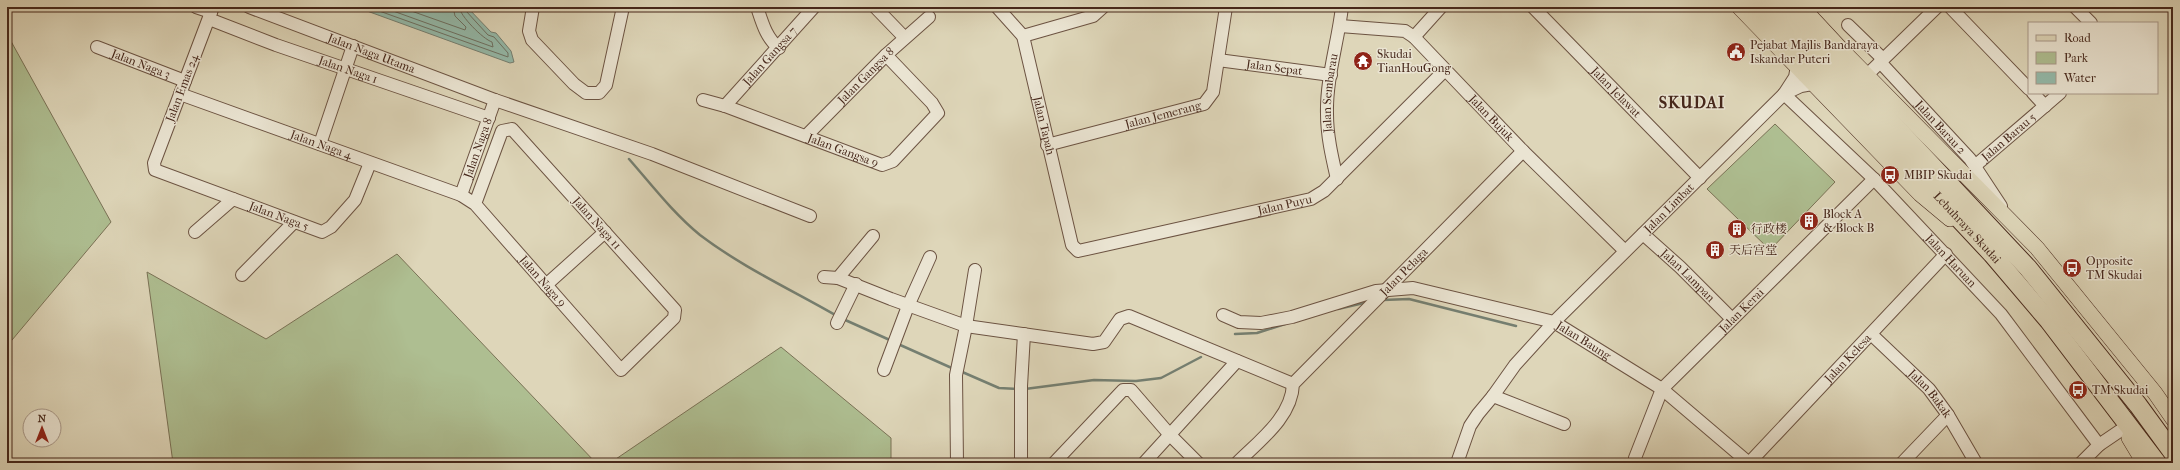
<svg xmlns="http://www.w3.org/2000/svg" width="2180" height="470" viewBox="0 0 2180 470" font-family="'IM FELL French Canon','Noto Serif SC',serif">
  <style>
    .green { fill: #aebe91; stroke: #7a7256 }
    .water { fill: #94baaa; stroke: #757f71 }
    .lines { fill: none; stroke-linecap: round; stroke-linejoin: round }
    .shore { stroke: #6d7062; stroke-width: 1 }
    .stream { stroke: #757f71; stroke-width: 2.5 }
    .minor-casing { stroke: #6c5342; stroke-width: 14 }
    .major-casing { stroke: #46271b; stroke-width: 16 }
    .highway-casing { stroke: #46271b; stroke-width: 20 }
    .minor { stroke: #eae4d2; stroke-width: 12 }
    .major { stroke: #ded6b9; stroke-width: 15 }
    .highway { stroke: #ded6b9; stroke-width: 18 }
    .labels { text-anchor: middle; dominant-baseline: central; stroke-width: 3; stroke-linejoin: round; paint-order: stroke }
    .poi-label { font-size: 12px; fill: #46271b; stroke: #eae4d2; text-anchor: start }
    .street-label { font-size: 12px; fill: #46271b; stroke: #eae4d2 }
    .district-label { font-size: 16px; font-weight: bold; letter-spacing: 1px; fill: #46271b; stroke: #eae4d2 }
  </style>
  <rect width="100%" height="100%" fill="#ded6b9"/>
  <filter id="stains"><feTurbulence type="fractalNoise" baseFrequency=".005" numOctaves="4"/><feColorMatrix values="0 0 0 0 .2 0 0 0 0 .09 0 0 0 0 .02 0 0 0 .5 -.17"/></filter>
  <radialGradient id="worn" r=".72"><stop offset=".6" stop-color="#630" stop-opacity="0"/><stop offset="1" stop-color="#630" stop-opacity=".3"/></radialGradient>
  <path class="green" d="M7 34 111 222 7 346Z
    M1775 124 1835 182 1770 250 1707 189Z
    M397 254 596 463H173L147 272 266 339Z
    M781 347 891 438V463H610Z"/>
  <path class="water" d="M356 7H467L491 32 496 33 511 51 514 62 510 63Z"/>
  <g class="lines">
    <path class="shore" d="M368 7 508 57V53L494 37 488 35 466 11 465 7
      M382 7 493 47 492 42C483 39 460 16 459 7
      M400 7 465 30 466 27 455 16 453 7"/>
    <path class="stream" d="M629 159C651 184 673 213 700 235 742 267 792 290 837 316
      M1383 300 1409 299 1516 326
      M1338 309 1368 302
      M843 319 892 341
      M1235 334 1257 333 1285 324
      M898 344 954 369
      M960 371 999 388 1018 389
      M1025 389 1094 380 1136 381 1161 378 1201 357"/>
    <g class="minor-casing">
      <g id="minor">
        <path d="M196 7 211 12"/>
        <path id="s1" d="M213 7 154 163 155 170 322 232 331 227 355 200 370 163"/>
        <path id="s2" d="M249 7 495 100 652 154 810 216"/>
        <path d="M533 7 529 31 532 40 574 84 586 93H599L606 85 623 7"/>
        <path d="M757 7C762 22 766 38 779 48"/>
        <path d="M875 7 904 37"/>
        <path id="s3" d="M997 7 1023 36 1072 245 1078 251 1311 199 1324 191 1445 70"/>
        <path id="s4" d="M1533 7 1700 178"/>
        <path d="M1950 7 2029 89"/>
        <path d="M2075 7 2091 23"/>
        <path id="s5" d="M209 19 276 45 489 118"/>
        <path d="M1848 25 1883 59"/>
        <path id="s6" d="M1340 26 1405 31 1414 37 1523 151 1625 251"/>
        <path d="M1023 36 1093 16 1103 7"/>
        <path d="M1414 37 1441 7"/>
        <path id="s7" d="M97 47 185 81"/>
        <path id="s8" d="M1218 60 1331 75"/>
        <path id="s9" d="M1880 62 1970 159 2001 206"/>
        <path d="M1867 75 1937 7"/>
        <path d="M2033 93 2045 106"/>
        <path id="s10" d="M180 94 461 195 475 204 621 370 674 318 675 310 512 129 502 131 475 204"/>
        <path id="s11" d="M1784 94 1874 179 2001 314 2099 445"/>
        <path d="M1784 94 1801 86 1812 84"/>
        <path id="s12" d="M703 100 725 106 882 165 893 161 938 113 932 103 886 55"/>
        <path id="s13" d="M725 106 814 7"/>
        <path id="s14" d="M806 136 886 55 929 17"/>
        <path d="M320 144 353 46"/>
        <path id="s15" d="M1047 145 1204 104 1213 92 1226 7"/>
        <path id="s16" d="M1976 165 2060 93"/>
        <path id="s17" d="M1337 179C1332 157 1327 136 1327 114 1326 79 1338 42 1342 7"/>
        <path id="s18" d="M461 195 495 100"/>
        <path d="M195 232 233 199"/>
        <path id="s19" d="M1643 234 1680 267 1732 319"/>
        <path d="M242 275 294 222"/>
        <path d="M824 277 838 278 891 299 966 326 1093 344 1104 342 1120 319 1129 316 1293 384"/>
        <path d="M838 278 873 236"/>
        <path d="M546 285 605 232"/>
        <path id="s20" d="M1223 315 1239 322 1261 323 1292 317 1376 291 1413 288 1554 322 1662 389 1749 463"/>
        <path d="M837 323 856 284"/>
        <path id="s21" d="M1871 334 1929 389 1948 415 1976 463"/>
        <path d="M884 370 908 306 930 257"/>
        <path d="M1493 396 1564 424"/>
        <path id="s22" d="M1635 458 1662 389 1874 179"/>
        <path d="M957 463 956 375 966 326 975 270"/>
        <path d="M1021 463V386L1024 334"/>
        <path d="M1054 463 1123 390H1131L1170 435 1198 463"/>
        <path d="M1144 463 1237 361"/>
        <path id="s23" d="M1237 463C1259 441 1292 417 1293 384L1523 151"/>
        <path id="s24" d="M1457 463 1470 426 1478 414 1493 396 1515 365 1554 322 1784 94 1795 77 1797 66"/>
        <path id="s25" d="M1749 463 1946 254"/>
        <path d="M1902 463 1948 415"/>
        <path d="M2081 463 2099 445 2124 428"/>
      </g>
    </g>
    <g class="major-casing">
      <path id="major" d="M1739 7 1920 194 1950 219
        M1802 7 1841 49 2037 248 2155 393 2173 419
        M2129 438 2144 463"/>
    </g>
    <g class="highway-casing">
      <g id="highway">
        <path id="s26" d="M1761 7 1992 254 2049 321 2157 463"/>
        <path d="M1783 7 2028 268 2138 405 2173 453"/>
      </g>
    </g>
    <use href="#minor" class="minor"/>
    <use href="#major" class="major"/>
    <use href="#highway" class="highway"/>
  </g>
  <defs>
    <g id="civic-disc" transform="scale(1)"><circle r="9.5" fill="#8f2418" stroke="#eae4d2"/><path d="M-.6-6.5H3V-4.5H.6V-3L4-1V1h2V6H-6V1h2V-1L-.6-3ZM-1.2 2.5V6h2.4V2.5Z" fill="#fff"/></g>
    <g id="temple-disc" transform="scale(1)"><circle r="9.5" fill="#8f2418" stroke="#eae4d2"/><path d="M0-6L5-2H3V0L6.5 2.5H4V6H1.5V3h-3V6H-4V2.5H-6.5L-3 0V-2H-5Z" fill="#fff"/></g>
    <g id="bus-disc" transform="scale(1)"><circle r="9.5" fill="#8f2418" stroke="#eae4d2"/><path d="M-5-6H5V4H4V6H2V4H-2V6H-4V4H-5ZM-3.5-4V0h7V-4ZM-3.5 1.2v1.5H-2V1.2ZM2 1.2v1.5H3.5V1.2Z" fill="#fff"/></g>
    <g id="building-disc" transform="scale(1)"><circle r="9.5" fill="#8f2418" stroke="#eae4d2"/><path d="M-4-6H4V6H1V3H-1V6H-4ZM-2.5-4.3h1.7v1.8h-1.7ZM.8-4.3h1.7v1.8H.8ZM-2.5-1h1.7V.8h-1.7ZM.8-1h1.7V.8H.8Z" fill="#fff"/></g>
  </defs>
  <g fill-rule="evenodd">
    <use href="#civic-disc" x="1736" y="52"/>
    <use href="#temple-disc" x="1363" y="61"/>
    <use href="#bus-disc" x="1890" y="175"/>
    <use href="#building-disc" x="1809" y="221"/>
    <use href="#building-disc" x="1737" y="229"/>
    <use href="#building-disc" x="1715" y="250"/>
    <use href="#bus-disc" x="2072" y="268"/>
    <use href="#bus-disc" x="2078" y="390"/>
  </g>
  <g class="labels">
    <g class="poi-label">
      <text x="1750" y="45">Pejabat Majlis Bandaraya<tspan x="1750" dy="14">Iskandar Puteri</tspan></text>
      <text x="1377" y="54">Skudai<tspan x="1377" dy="14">TianHouGong</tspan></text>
      <text x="1904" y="175">MBIP Skudai</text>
      <text x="1823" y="214">Block A<tspan x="1823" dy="14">&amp; Block B</tspan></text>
      <text x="1751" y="229">行政楼</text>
      <text x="1729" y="250">天后宫堂</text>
      <text x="2086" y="261">Opposite<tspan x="2086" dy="14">TM Skudai</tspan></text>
      <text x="2092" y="390">TM Skudai</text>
    </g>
    <g class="street-label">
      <text stroke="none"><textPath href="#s2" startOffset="131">Jalan Naga Utama</textPath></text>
      <text stroke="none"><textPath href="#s13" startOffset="67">Jalan Gangsa 7</textPath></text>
      <text stroke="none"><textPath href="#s7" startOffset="47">Jalan Naga 3</textPath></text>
      <text stroke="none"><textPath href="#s8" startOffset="57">Jalan Sepat</textPath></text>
      <text stroke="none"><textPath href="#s5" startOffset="148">Jalan Naga 1</textPath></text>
      <text stroke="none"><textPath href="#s14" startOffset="85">Jalan Gangsa 8</textPath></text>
      <text transform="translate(182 88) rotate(-69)">Jalan Emas 24</text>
      <text stroke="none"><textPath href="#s4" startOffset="119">Jalan Jelawat</textPath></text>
      <text stroke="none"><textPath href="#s17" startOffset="87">Jalan Sembarau</textPath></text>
      <text stroke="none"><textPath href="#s15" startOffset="120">Jalan Jemerang</textPath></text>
      <text stroke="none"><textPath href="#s6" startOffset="188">Jalan Bujuk</textPath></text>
      <text stroke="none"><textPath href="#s3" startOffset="131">Jalan Tapah</textPath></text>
      <text stroke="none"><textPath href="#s9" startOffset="89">Jalan Barau 2</textPath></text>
      <text stroke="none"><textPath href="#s16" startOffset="43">Jalan Barau 5</textPath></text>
      <text stroke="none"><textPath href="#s10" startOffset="150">Jalan Naga 4</textPath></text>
      <text stroke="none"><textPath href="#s18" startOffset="50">Jalan Naga 8</textPath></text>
      <text stroke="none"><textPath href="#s12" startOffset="149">Jalan Gangsa 9</textPath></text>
      <text stroke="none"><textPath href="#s3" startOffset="474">Jalan Puyu</textPath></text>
      <text stroke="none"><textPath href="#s24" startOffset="335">Jalan Limbat</textPath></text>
      <text stroke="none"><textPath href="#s1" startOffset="306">Jalan Naga 5</textPath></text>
      <text transform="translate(597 223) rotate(48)">Jalan Naga 11</text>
      <text stroke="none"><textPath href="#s26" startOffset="302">Lebuhraya Skudai</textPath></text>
      <text stroke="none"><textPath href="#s11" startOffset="236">Jalan Haruan</textPath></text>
      <text stroke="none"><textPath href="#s23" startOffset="257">Jalan Pelaga</textPath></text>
      <text stroke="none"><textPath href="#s19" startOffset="61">Jalan Lampan</textPath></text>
      <text stroke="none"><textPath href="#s10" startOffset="418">Jalan Naga 9</textPath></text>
      <text stroke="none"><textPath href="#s22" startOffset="186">Jalan Kerai</textPath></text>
      <text stroke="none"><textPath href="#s20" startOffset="376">Jalan Baung</textPath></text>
      <text stroke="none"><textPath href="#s25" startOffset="144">Jalan Kelesa</textPath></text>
      <text stroke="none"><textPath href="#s21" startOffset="84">Jalan Bakak</textPath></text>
    </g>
    <g class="district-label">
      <text x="1692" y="102">SKUDAI</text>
    </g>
  </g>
  <rect width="2180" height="470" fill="none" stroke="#ded6b9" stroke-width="24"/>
  <rect x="8" y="8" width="2164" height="454" fill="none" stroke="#46271b" stroke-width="2"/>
  <rect x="12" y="12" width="2156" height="446" fill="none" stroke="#46271b"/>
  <rect x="2028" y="22" width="130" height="72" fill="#eae4d2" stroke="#a89889"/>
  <rect x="2036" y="35" width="20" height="6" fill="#ded6b9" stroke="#a89889"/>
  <text x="2064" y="42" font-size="12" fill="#46271b">Road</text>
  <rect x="2036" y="52" width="20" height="12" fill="#aebe91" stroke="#a89889"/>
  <text x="2064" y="62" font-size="12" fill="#46271b">Park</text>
  <rect x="2036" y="72" width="20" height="12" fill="#94baaa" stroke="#a89889"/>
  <text x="2064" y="82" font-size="12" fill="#46271b">Water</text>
  <g transform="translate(42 428)"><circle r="19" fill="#eae4d2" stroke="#a89889"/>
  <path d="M0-3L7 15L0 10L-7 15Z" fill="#8f2418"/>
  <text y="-6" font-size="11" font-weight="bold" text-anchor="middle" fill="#46271b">N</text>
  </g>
  <rect width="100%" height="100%" filter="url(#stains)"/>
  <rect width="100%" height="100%" fill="url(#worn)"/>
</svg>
